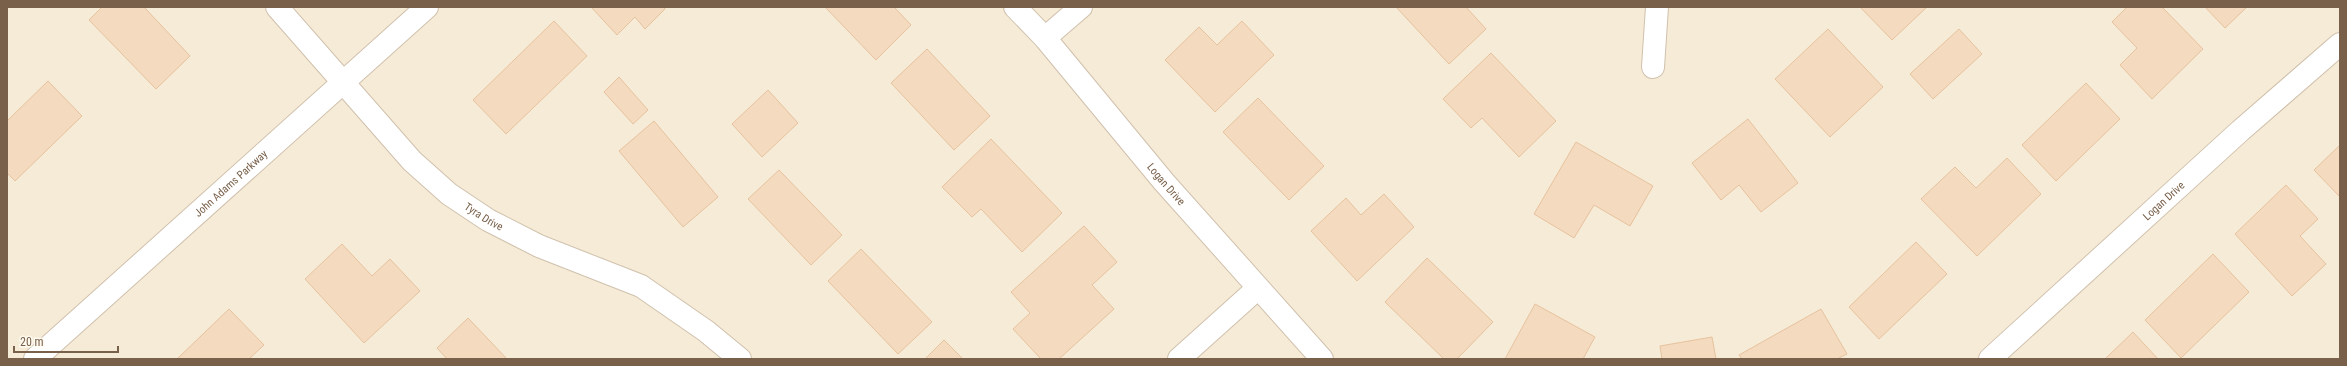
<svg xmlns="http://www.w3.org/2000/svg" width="2347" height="366" viewBox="0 0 2347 366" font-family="'Roboto Condensed',sans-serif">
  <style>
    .residential { fill: #f5ebd6 }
    .building { fill: #f4dabf; stroke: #e7c29e }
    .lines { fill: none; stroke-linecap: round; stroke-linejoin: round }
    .minor-casing { stroke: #d0c1ad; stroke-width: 24 }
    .tertiary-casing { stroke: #d0c1ad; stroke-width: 24 }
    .minor { stroke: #fff; stroke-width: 22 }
    .tertiary { stroke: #fff; stroke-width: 22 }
    .labels { text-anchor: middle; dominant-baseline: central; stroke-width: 3; stroke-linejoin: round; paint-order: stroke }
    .street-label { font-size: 11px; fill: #79604a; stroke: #fffbf0 }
  </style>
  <rect width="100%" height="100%" fill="#fdf8e8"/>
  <path class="residential" d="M7 7H2340V359H7Z"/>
  <path class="building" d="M102 7H144L190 56 156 89 89 20Z
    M591 7H664L665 9 645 29 635 17 617 35Z
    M825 7H894L911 25 876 60Z
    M1396 7H1466L1486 29 1449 64Z
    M1860 7H1927L1892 40Z
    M2127 7H2162L2203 49 2152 99 2120 65 2137 48 2112 22Z
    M2205 7H2247L2225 28Z
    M554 21 587 56 506 134 473 100Z
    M1242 21 1274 55 1215 112 1165 60 1199 27 1217 45Z
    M1828 29 1883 87 1830 137 1775 79Z
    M1959 29 1982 54 1933 99 1910 74Z
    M927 49 990 116 954 150 891 83Z
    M1491 53 1556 121 1519 157 1482 118 1471 128 1443 99Z
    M619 77 648 110 633 124 604 92Z
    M48 81 82 116 15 181 7 173V121Z
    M2086 83 2120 119 2056 181 2022 145Z
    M768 90 798 123 762 157 732 124Z
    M1258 98 1324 166 1289 200 1223 132Z
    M1748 119 1798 183 1761 212 1739 185 1721 200 1692 163Z
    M654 121 718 197 683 227 619 151Z
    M991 139 1062 213 1022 252 981 209 972 217 942 187Z
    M1576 142 1653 186 1630 226 1594 205 1574 238 1534 214Z
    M2340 145V197L2314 170Z
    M2007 158 2041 194 1977 256 1921 199 1955 167 1976 188Z
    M779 170 842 235 811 265 748 199Z
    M2286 185 2318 219 2300 236 2326 264 2292 296 2235 234Z
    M1384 194 1414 227 1357 281 1311 231 1346 198 1361 215Z
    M1084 226 1117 262 1092 285 1114 309 1059 359H1041L1013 329 1030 313 1011 292Z
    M1916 242 1947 274 1879 339 1849 307Z
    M342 244 372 276 390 259 420 291 364 343 305 279Z
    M861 249 932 322 898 354 828 281Z
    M2213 254 2249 292 2181 358 2145 320Z
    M1427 258 1493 322 1457 359H1444L1385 302Z
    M1535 304 1595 337 1583 359H1505Z
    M229 309 264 345 249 359H177Z
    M1821 309 1847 354 1837 359H1742L1739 355Z
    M468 318 507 359H447L437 348Z
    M2133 332 2158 359H2105Z
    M1712 337 1716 359H1662L1660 346Z
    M944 340 963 359H925Z"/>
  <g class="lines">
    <g class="minor-casing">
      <g id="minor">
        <path id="s1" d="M277 7 412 161 449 194 488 220 539 246 641 286 706 331 740 359"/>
        <path id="s2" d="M1015 7 1045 38 1164 182 1322 359"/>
        <path d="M1045 38 1081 7"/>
        <path d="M1653 67 1657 7"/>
        <path d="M1179 359 1258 288"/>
        <path id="s3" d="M1990 359 2240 131 2340 44"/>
      </g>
    </g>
    <g class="tertiary-casing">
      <g id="tertiary">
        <path id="s4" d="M35 359 427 7"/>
      </g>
    </g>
    <use href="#minor" class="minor"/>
    <use href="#tertiary" class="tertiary"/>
  </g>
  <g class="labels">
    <g class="street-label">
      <text stroke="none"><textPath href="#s4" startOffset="263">John Adams Parkway</textPath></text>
      <text stroke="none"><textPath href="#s2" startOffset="233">Logan Drive</textPath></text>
      <text stroke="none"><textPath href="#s3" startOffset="235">Logan Drive</textPath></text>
      <text stroke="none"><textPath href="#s1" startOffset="296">Tyra Drive</textPath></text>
    </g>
  </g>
  <rect width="2347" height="366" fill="none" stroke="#79604a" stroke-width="16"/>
  <path d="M14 346v6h104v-6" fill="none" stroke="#79604a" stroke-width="2"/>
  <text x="20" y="346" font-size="12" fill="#79604a" stroke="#fffbf0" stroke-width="3" paint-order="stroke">20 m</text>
</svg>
